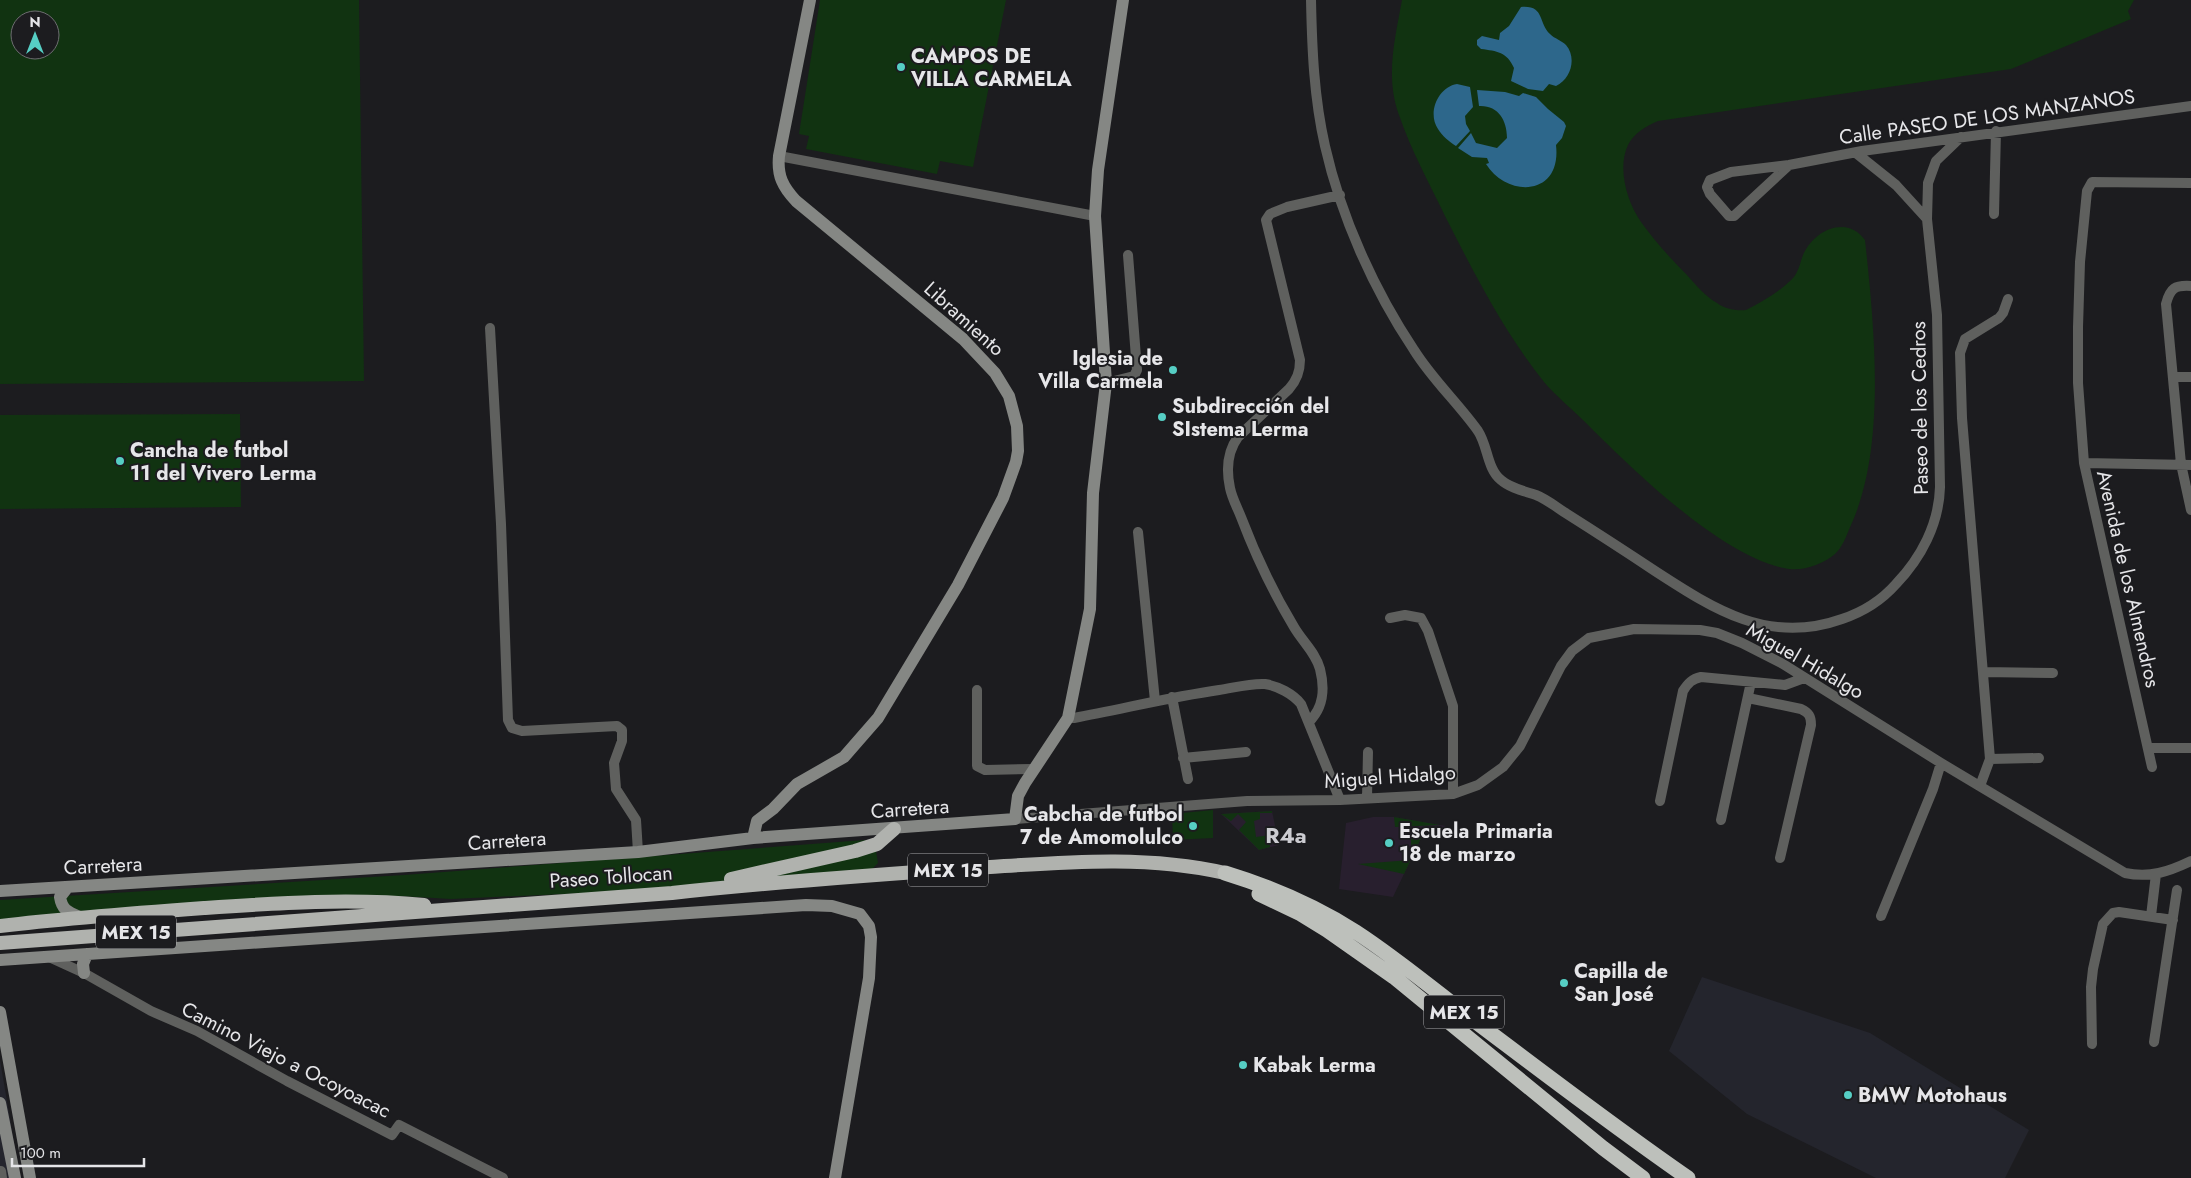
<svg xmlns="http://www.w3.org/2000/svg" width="2191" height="1178" viewBox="0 0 2191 1178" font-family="Jost,sans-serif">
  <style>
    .built { fill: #24252d }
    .education { fill: #281f2e }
    .green { fill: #131; fill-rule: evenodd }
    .water { fill: #2d678b }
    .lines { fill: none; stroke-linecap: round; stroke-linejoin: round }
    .minor { stroke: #5f605e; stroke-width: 10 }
    .secondary { stroke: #858784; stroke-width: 12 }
    .trunk { stroke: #b0b2ae; stroke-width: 14 }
    .motorway { stroke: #bdc0bb; stroke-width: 15 }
    .poi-dot { fill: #56cec4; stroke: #1c1c1f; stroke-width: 2 }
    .labels { text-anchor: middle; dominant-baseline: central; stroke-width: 4; stroke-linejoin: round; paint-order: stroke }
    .shield { fill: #1c1c1f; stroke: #a9a9ac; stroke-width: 1 }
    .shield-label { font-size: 19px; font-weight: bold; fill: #e6e6e9 }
    .poi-label { font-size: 20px; font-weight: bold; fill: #e6e6e9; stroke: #1c1c1f; text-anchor: start }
    .street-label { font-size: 20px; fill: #e6e6e9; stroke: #1c1c1f }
    .quarter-label { font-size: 22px; font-weight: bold; fill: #ccccd1; stroke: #1c1c1f }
  </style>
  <rect width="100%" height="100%" fill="#1c1c1f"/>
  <path class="built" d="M1702 977 1870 1033 2029 1130 2005 1178H1876L1747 1114 1669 1051Z
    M0 1060 20 1178H0Z"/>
  <path class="education" d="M1272 811 1279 845 1259 850 1221 814Z
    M1373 817H1394L1446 826 1445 833 1424 832 1393 897 1339 889 1346 823Z"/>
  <path class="green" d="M0 0H359L364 381 0 384ZM20 20H50V50H20Z
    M820 0H1006L973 167 940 161 937 174 806 149 809 136 799 134Z
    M1402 0H2134L2128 11 2131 19 2011 69 1658 121C1646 126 1634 133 1628 145 1617 168 1627 202 1641 222 1654 240 1670 258 1686 274 1695 284 1705 296 1717 303 1725 309 1736 311 1746 310 1763 301 1781 291 1794 277 1799 270 1800 263 1803 255 1810 240 1824 227 1842 227 1851 227 1859 232 1865 240 1874 324 1887 446 1851 525 1847 534 1843 547 1835 554 1823 564 1804 571 1789 569 1723 559 1631 468 1584 421 1571 408 1556 396 1544 382 1504 332 1474 273 1445 216 1429 183 1411 150 1399 115 1385 77 1395 39 1402 0Z
    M240 414 241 507 0 509V415Z
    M1213 810V838L1173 840 1172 814Z
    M1272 811V813H1260V819L1254 821 1256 837 1277 834 1278 839 1269 840 1270 847 1259 850 1239 830 1246 822 1238 814 1231 821 1221 814Z
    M1394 817 1440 825 1395 827Z
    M1424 832 1404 874 1358 864 1411 860V835Z
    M865 840 876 851 878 863 871 870 698 888 451 899 400 896H326L0 922V900L404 875Z"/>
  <path class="water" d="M1521 7C1545 5 1538 23 1550 34 1555 39 1561 40 1566 45 1577 58 1571 79 1556 86L1549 84 1543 91 1528 89 1511 81 1514 68C1507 52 1497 51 1481 49L1477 45V40L1482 36 1499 40 1500 33 1509 26Z
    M1457 84 1470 87 1473 107 1465 116 1466 124 1470 131 1456 146C1450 142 1442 136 1438 129 1427 113 1438 87 1457 84Z
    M1477 90 1505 92 1519 96 1523 93 1536 97 1548 109 1564 122 1566 126 1562 138 1556 145C1562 197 1507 198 1486 164L1489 163 1487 158 1472 157 1458 148 1471 133 1476 143 1497 148 1507 138C1507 120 1498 105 1479 106Z"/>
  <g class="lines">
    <path class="minor" d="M1311 0C1312 49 1314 98 1325 146 1341 217 1374 290 1414 350 1432 379 1458 403 1478 431 1488 446 1487 469 1501 480 1510 488 1524 491 1536 495 1546 499 1555 506 1564 512 1594 531 1625 551 1655 571 1715 610 1769 645 1842 619 1863 612 1881 601 1896 584 1921 558 1939 524 1940 487L1937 315 1927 219 1928 183 1936 161 1961 137
      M1856 153 1896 185 1927 219
      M779 156 1095 216
      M1789 165 1734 216H1729L1710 194 1707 187 1710 180 1731 172 1789 165 1862 151 2191 106
      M1994 214 1996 131
      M2191 286C2175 285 2170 288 2166 304L2181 464 2191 510
      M490 328 501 524 508 720 512 728 522 731 617 726 622 730V741L614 763 616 789 636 820 638 852
      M2173 377H2191
      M1106 383 1134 376 1137 370 1128 255
      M2084 463 2191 465
      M1138 532 1155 701
      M1390 618 1405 615 1421 618 1428 631 1453 706V794
      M1983 672 2053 673
      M977 690V766L985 770 1032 769
      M1172 697 1188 779
      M1748 698 1801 709C1809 713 1811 716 1811 725L1780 858
      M1068 718H1074C1123 709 1170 697 1219 690 1233 688 1250 683 1265 684 1278 686 1293 694 1301 704L1340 800
      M1309 722C1324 707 1325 689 1320 669 1316 653 1302 641 1294 627 1273 592 1255 554 1241 517 1237 507 1232 498 1230 488 1226 469 1227 452 1238 437L1289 389C1297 380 1300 372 1300 360L1266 220 1270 214 1287 207 1340 195
      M2148 748H2191
      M1183 758 1246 752
      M1990 759 2039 758
      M2152 767 2084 463 2078 383V327L2080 262 2087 191 2092 182 2191 183
      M1980 786 1990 759 1962 418 1960 353 1965 339 1999 318 2003 313 2008 299
      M1367 798 1368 752
      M1660 801 1683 691C1688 683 1692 679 1701 677L1785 685 1804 678
      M1015 819 1247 801 1340 800 1453 794 1478 785 1503 767 1520 746 1561 666 1572 651 1589 638 1634 629 1700 630 1717 633 1742 643 1783 664 1941 763 2125 873C2150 878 2168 872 2191 861
      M1721 820 1751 682
      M1881 916 1933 789 1941 763
      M2151 916 2156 874
      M49 957 84 973 151 1011 197 1031 287 1081 392 1135 399 1125 503 1178
      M2154 1042 2177 890
      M2092 1044 2091 987 2093 969 2103 924 2113 913 2119 912 2173 920
      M1 1171 2 1178"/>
    <path class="secondary" d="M753 838 757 821 773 809 797 784 844 757 878 718 958 585 1003 498 1016 462 1018 451 1017 426 1009 396 995 373 963 339 796 201C783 187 777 176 779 156L810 0
      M67 888 60 897C62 910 68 912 80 917
      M0 891 638 852 753 838 1015 819 1018 796 1025 783 1068 718 1090 609 1093 493 1106 383 1095 216 1098 170 1123 0
      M0 960 806 905 832 906 860 914 869 926 871 937 869 978 835 1178
      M84 973 83 964 87 954
      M0 1012 30 1178
      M0 1103 15 1178"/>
    <path class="trunk" d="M731 879 855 851 877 844 894 829
      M0 926C68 918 136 913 204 908 278 903 351 898 424 905
      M0 943 672 893C772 882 872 875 973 868 1057 863 1142 854 1225 873"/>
    <path class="motorway" d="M1225 873C1271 887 1315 906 1356 932 1399 960 1439 994 1480 1025 1549 1077 1617 1129 1688 1178
      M1259 894 1301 914 1327 930 1394 977 1603 1148 1643 1178"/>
  </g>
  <g class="poi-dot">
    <circle cx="901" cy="67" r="5"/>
    <circle cx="1173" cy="370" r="5"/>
    <circle cx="1162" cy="417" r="5"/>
    <circle cx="120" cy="461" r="5"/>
    <circle cx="1193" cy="826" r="5"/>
    <circle cx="1389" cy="843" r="5"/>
    <circle cx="1564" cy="983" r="5"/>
    <circle cx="1243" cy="1065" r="5"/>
    <circle cx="1848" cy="1095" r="5"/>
  </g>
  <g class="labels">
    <g class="shield">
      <rect x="908" y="853.5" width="80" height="33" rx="4"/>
      <rect x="96" y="915.5" width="80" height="33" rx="4"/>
      <rect x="1424" y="995.5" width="80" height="33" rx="4"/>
    </g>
    <g class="shield-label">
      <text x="948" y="870">MEX 15</text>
      <text x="136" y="932">MEX 15</text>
      <text x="1464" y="1012">MEX 15</text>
    </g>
    <g class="poi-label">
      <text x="911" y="56">CAMPOS DE<tspan x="911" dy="23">VILLA CARMELA</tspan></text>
      <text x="1163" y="358" text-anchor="end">Iglesia de<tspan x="1163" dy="23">Villa Carmela</tspan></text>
      <text x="1172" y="406">Subdirección del<tspan x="1172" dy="23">SIstema Lerma</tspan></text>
      <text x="130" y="450">Cancha de futbol<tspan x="130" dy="23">11 del Vivero Lerma</tspan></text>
      <text x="1183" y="814" text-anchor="end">Cabcha de futbol<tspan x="1183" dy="23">7 de Amomolulco</tspan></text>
      <text x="1399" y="831">Escuela Primaria<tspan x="1399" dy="23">18 de marzo</tspan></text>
      <text x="1574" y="971">Capilla de<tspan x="1574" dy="23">San José</tspan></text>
      <text x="1253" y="1065">Kabak Lerma</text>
      <text x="1858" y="1095">BMW Motohaus</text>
    </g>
    <g class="street-label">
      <text transform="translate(1987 117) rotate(-8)">Calle PASEO DE LOS MANZANOS</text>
      <text transform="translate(964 319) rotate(42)">Libramiento</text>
      <text transform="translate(1920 408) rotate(-91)">Paseo de los Cedros</text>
      <text transform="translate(2128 579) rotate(77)">Avenida de los Almendros</text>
      <text transform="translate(1805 661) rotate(30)">Miguel Hidalgo</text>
      <text transform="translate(1390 777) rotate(-4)">Miguel Hidalgo</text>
      <text transform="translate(910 809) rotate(-4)">Carretera</text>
      <text transform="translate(507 841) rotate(-4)">Carretera</text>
      <text transform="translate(103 866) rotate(-3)">Carretera</text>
      <text transform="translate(611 877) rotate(-4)">Paseo Tollocan</text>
      <text transform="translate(286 1060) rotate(27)">Camino Viejo a Ocoyoacac</text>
    </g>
    <g class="quarter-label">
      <text x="1286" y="835">R4a</text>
    </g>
  </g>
  <g transform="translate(35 35)"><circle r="24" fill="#1c1c1f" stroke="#6d6d70"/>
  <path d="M0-4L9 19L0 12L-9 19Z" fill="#56cec4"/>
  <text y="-8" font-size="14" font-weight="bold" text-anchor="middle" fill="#e6e6e9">N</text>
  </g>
  <path d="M12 1158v8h132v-8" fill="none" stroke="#e6e6e9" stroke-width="2.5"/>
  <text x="20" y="1158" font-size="15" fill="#e6e6e9" stroke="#1c1c1f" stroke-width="4" paint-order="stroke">100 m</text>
</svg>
